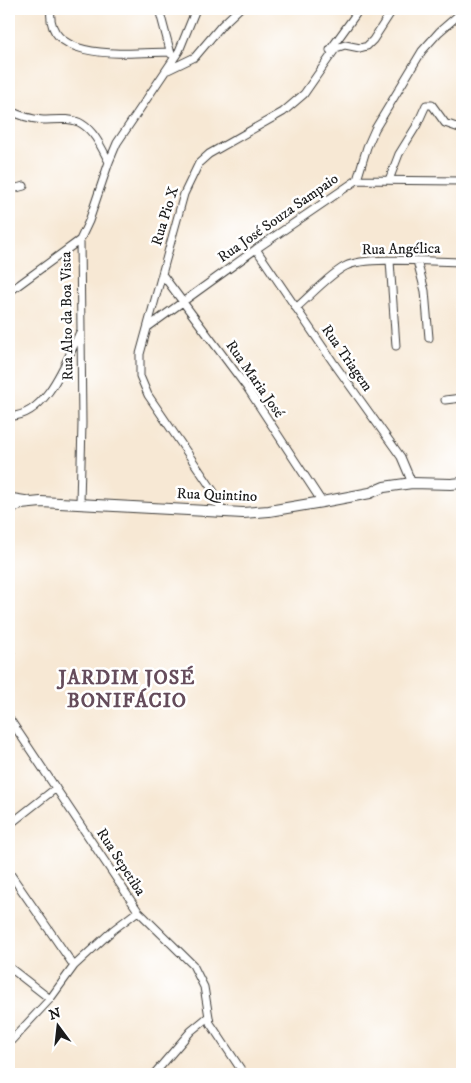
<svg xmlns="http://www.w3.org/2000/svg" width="471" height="1083" viewBox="0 0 471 1083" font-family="'IM FELL DW Pica',serif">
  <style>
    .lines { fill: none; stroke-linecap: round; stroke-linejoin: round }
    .minor-casing { stroke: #3d3b38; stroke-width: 9 }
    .secondary-casing { stroke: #3d3b38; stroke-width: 12 }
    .minor { stroke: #fff; stroke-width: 7 }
    .secondary { stroke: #fff; stroke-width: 10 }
    .labels { text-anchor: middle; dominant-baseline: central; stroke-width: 5; stroke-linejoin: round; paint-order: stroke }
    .street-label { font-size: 15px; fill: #1c1c1c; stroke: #fff }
    .district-label { font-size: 20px; font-weight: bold; letter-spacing: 1px; fill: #654c5b; stroke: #fff }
  </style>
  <rect width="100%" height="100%" fill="#fff"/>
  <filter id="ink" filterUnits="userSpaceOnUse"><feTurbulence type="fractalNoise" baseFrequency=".02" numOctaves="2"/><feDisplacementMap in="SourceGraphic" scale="10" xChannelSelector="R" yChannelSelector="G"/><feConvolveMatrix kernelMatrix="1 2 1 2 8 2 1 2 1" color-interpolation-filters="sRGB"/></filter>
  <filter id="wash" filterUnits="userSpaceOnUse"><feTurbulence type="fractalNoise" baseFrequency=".0096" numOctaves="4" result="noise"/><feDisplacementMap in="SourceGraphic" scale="20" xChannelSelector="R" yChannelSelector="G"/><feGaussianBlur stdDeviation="1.12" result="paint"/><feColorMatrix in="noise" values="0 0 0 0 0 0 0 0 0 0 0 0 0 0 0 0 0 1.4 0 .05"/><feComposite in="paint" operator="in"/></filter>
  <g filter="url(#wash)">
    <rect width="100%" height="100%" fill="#f7e8d4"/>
  </g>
  <g filter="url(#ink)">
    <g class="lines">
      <g class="minor-casing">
        <path id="minor" d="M51 9C44 65 136 52 170 52
          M159 9 171 54
          M330 50 356 14
          M168 70 195 57 222 25 239 9
          M9 110C20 116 30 119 43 120 54 120 71 117 82 124 95 132 102 149 109 162
          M357 180 462 181
          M389 180 399 154 417 125 426 105H432L445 123 462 129
          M9 190 24 186
          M256 249 333 362 401 457 412 483
          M390 261 396 346
          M417 261 425 291 429 338
          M162 274 248 389 322 502
          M9 292 80 240
          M296 308C310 296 331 273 346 266 366 256 437 262 462 262
          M148 327 256 249 357 180 367 147 375 129 422 51 439 32 462 12
          M445 400 462 398
          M9 416C46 418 67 359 80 332
          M9 497 28 500
          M80 503 82 423 80 240 89 221 109 162 117 143 179 51 196 9
          M222 511 214 492 148 395 140 376V354L184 194 199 163 209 154 283 112 304 94 336 48 345 45 360 48 367 46 373 40 393 9
          M9 656 11 654
          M9 718 138 911 193 965 204 987 210 1023 244 1074
          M9 825 56 788
          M9 872 74 966
          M9 967 50 999
          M9 1043 50 999 74 966 113 930 138 911
          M154 1074 191 1031 208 1017"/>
      </g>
      <g class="secondary-casing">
        <path id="secondary" d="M9 508 21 504 41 502 243 513 269 511 322 502 370 493 384 487 412 483 451 484 462 483"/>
      </g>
      <use href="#minor" class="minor"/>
      <use href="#secondary" class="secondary"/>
    </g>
  </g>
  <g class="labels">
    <g class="street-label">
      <text transform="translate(165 216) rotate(-73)">Rua Pio X</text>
      <text transform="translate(278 218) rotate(-35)">Rua José Souza Sampaio</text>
      <text transform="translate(401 249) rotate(-1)">Rua Angélica</text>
      <text transform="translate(67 316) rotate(-91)">Rua Alto da Boa Vista</text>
      <text transform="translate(347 358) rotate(55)">Rua Triagem</text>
      <text transform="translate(255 379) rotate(55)">Rua Maria José</text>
      <text transform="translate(217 495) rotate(2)">Rua Quintino</text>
      <text transform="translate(121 862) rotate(57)">Rua Sepetiba</text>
    </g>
    <g class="district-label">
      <text x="127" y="678">JARDIM JOSÉ<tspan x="127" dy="23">BONIFÁCIO</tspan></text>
    </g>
  </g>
  <rect width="471" height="1083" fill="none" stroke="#fff" stroke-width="30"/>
  <g transform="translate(58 1026) rotate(345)" stroke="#ffffff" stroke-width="4" paint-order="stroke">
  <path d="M0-4L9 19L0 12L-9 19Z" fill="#1c1c1c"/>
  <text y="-8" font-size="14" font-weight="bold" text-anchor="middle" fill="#1c1c1c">N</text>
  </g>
</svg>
